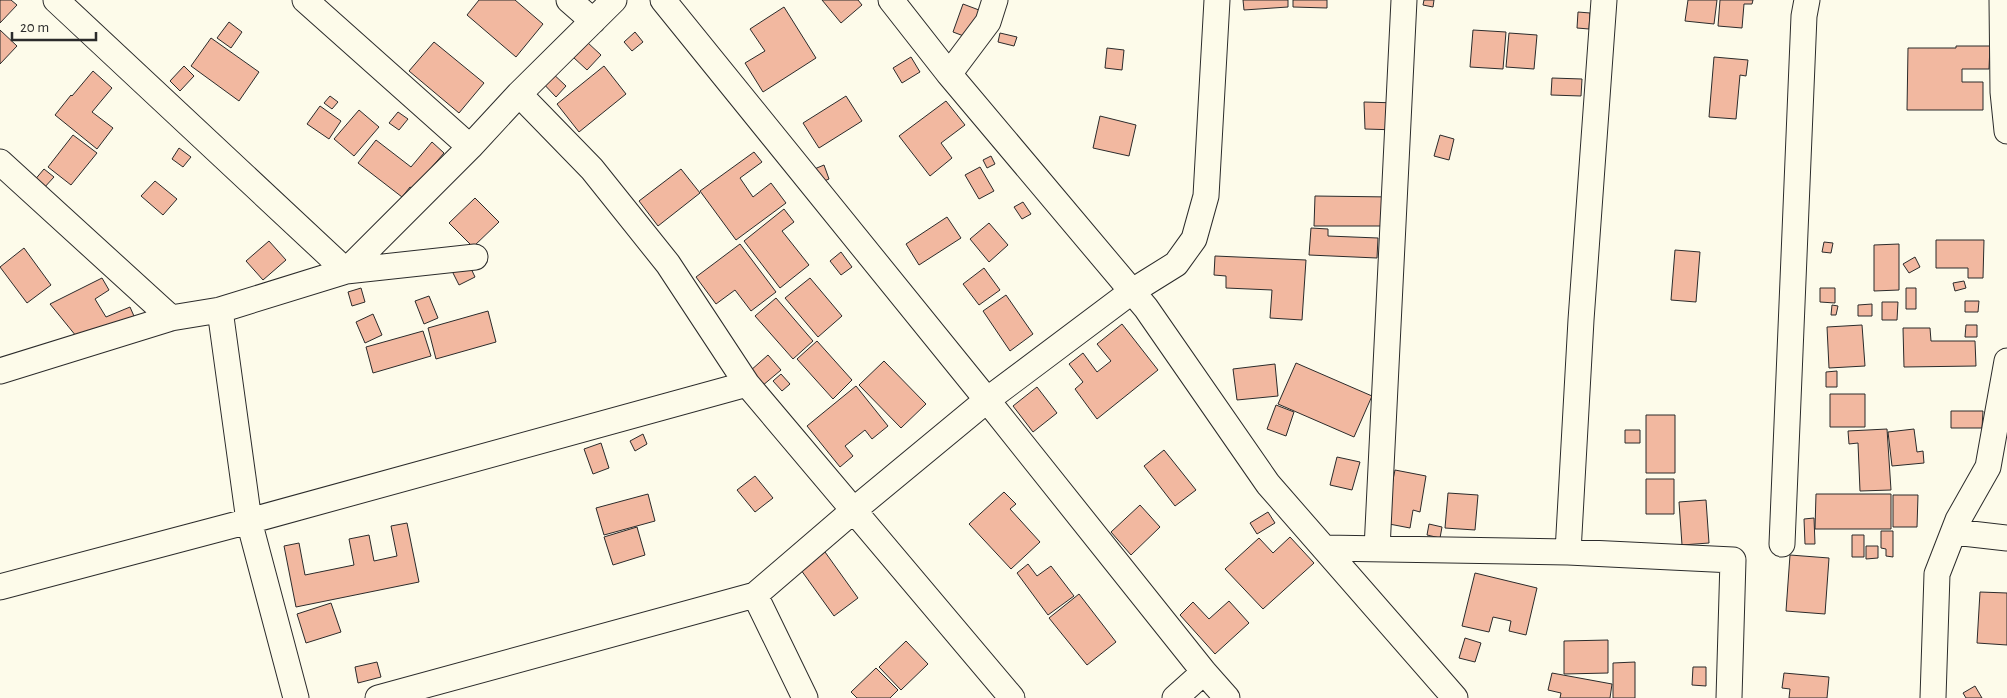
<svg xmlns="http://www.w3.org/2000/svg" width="2007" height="698" viewBox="0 0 2007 698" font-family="'Alegreya Sans',sans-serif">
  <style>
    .building { fill: #f2b8a0; stroke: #2b2b2b }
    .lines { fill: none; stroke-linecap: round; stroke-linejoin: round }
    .minor-casing { stroke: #2b2b2b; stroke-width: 27 }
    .minor { stroke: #fdfbea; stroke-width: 25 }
  </style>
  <rect width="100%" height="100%" fill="#fdfbea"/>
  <path class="building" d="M0 0H11L17 5 0 23Z
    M479 0H515L543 24 516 57 467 15Z
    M822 0H858L862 5 841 23Z
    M1243 0H1288V7L1244 10Z
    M1293 0H1327V8L1293 7Z
    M1424 0H1434L1433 7 1423 5Z
    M1688 0H1717L1714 24 1685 21Z
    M1720 0H1753L1752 4H1744L1742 28 1718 26Z
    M963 4 987 13 977 41 953 32Z
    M784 7 816 58 763 92 745 63 765 51 750 29Z
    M1578 12 1590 13 1589 29 1577 28Z
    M229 22 242 32 231 48 217 38Z
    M0 30 17 46 0 64Z
    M1473 30 1506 32 1503 69 1470 67Z
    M635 32 643 42 632 51 624 42Z
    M1000 33 1017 37 1014 46 998 42Z
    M1509 33 1537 35 1534 69 1506 67Z
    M211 38 259 72 239 101 191 66Z
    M434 42 484 83 459 113 409 71Z
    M587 42 601 55 587 70 573 57Z
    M1956 46H1990L1989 69H1962V82H1983V110H1907L1908 48H1956Z
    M1107 48 1124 50 1122 70 1105 68Z
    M911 57 920 72 902 83 893 68Z
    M1714 57 1748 60 1746 76 1740 75 1736 119 1709 117Z
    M184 66 194 76 180 91 170 81Z
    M604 66 626 94 579 132 557 104Z
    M549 70 566 86 556 97 540 80Z
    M93 71 112 88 92 112 113 128 97 149 55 115 71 95 72 96Z
    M1552 78 1582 79 1581 96 1551 95Z
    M330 96 338 102 332 109 324 103Z
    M846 96 862 121 819 148 803 123Z
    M946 101 965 125 941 143 952 158 930 176 899 136Z
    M1364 102 1398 103V130L1365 129Z
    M320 106 341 121 329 139 307 124Z
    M359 110 379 127 354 156 334 139Z
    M398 112 408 119 399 130 389 123Z
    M1100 116 1136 125 1129 156 1093 148Z
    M73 135 97 153 71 185 48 167Z
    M1440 135 1454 139 1449 160 1434 156Z
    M376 140 411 167 432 142 444 153 413 189 410 187 402 197 358 163Z
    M179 148 191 157 183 167 172 159Z
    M754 152 762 162 740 178 753 197 771 183 786 203 736 240 700 191Z
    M991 156 995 164 987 168 983 160Z
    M824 165 829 179 817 184 812 170Z
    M980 167 994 191 979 199 965 175Z
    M44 169 54 177 43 189 33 182Z
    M681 169 700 193 658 226 639 201Z
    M155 181 177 199 163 215 141 196Z
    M1315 196 1392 197 1391 226H1314Z
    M475 198 499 222 473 247 449 223Z
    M1023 202 1031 214 1022 219 1014 207Z
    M784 209 794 222 782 231 809 265 780 288 744 241Z
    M947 217 961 238 919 265 906 244Z
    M989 223 1008 245 989 262 970 239Z
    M1311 228 1328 229V236L1378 238 1377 258 1309 255Z
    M1936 240H1984L1983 278H1968V268H1936Z
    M269 241 286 260 263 280 246 261Z
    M1824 242 1833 243 1831 253 1822 252Z
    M740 244 776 292 751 311 735 290 716 304 696 277Z
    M1899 244V290L1874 291V245Z
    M24 248 51 285 27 303 0 267Z
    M1675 250 1700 252 1696 302 1671 300Z
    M841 252 852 267 841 275 830 261Z
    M1215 256 1306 260 1302 320 1270 318 1272 290 1226 288V276L1214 275Z
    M1915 257 1920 267 1909 273 1903 264Z
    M467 260 475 277 459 285 451 269Z
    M984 268 1000 290 979 305 963 284Z
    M102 278 109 290 95 299 106 317 130 307 137 323 85 347 50 304Z
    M810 278 842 316 818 337 785 298Z
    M1964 281 1966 288 1955 291 1953 283Z
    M361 288 365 302 352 306 348 292Z
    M1820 288H1835V303L1820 302Z
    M1906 288H1916V309H1906Z
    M1006 295 1033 334 1010 351 983 311Z
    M429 296 438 318 424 324 415 301Z
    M776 298 813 341 793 359 755 316Z
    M1965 301H1979L1978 312H1965Z
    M1882 302H1898L1897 320H1882Z
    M1872 304V316H1858V305Z
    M1832 305 1838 306 1836 315H1831Z
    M488 311 496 342 436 359 428 328Z
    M373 314 382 335 365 343 356 322Z
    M1122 324 1158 370 1097 419 1075 389 1083 382 1069 364 1083 353 1097 372 1111 361 1097 344Z
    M1862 325 1865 366 1829 368 1827 327Z
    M1966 325H1977V337H1965Z
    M1903 328H1930L1931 341H1975L1976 366 1904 367Z
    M423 331 431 356 373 373 366 347Z
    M817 341 852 380 833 399 797 359Z
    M768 355 781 370 762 386 750 371Z
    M884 361 926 404 901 428 859 385Z
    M1296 363 1372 396 1354 437 1278 404Z
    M1275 364 1278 396 1237 400 1233 369Z
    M1837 371V387H1826V372Z
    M781 374 790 384 782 391 773 381Z
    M856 386 888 426 872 439 865 430 845 446 853 456 840 467 807 426Z
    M1037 387 1057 413 1033 432 1013 406Z
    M1830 394H1865V427H1830Z
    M1276 405 1294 412 1286 436 1267 429Z
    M1951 411H1983L1982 428H1951Z
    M1646 415H1675V473H1646Z
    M1887 429 1891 490 1860 491 1858 443 1849 444 1848 431Z
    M1914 429 1917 452 1923 451 1924 463 1892 466 1888 432Z
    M1625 430H1640V443H1625Z
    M643 434 647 444 635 451 630 441Z
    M601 443 609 468 593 474 584 449Z
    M1164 450 1196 490 1175 506 1144 466Z
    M1337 457 1360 462 1352 490 1330 485Z
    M1395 470 1426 476 1420 512 1413 510 1410 528 1384 523Z
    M755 476 773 498 755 512 737 490Z
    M1646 479H1674V514H1646Z
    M1004 492 1016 504 1010 509 1040 542 1011 569 969 524Z
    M1448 493 1478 495 1475 530 1445 528Z
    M648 494 655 521 604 535 596 508Z
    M1816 494H1891V529H1815Z
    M1893 495H1918L1917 527H1893Z
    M1706 500 1709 543 1682 545 1679 502Z
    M1140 505 1160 527 1131 555 1111 532Z
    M1268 512 1275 523 1257 534 1250 523Z
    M1814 518 1815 544H1805L1804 519Z
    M407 523 419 582 296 607 284 546 299 543 305 575 354 565 349 539 369 535 374 561 397 556 391 526Z
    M1429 524 1442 527 1440 538 1427 535Z
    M637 527 645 555 613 565 604 537Z
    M1881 531H1893V557L1886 556V549L1881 548Z
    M1852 535H1864V557H1852Z
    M1290 537 1314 563 1263 609 1225 569 1259 538 1273 553Z
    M1866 546H1878V558L1866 559Z
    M825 552 858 598 834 616 801 570Z
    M1790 555 1829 558 1825 614 1786 611Z
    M1028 564 1037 576 1051 566 1074 596 1048 615 1017 573Z
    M1475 573 1537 588 1526 635 1509 631 1511 621 1493 617 1489 632 1462 626Z
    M1980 592 2007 593V645L1977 643Z
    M1079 594 1116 642 1087 665 1049 618Z
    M1229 601 1249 623 1215 654 1180 615 1193 602 1209 619Z
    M331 603 341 632 306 643 297 614Z
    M1465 638 1481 643 1475 662 1459 658Z
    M1608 640V673L1564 674V641Z
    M906 641 928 664 901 690 879 667Z
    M377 662 381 677 358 683 355 667Z
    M1635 662V698H1613V663Z
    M1693 667H1706V686L1692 685Z
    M876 668 898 690 890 698H857L851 692Z
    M1552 673 1612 684 1610 698H1560L1561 693 1548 690Z
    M1784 673 1829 677 1827 698H1789L1790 689 1782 688Z
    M1975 686 1982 698H1966L1963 693Z"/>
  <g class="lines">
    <g class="minor-casing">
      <path id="minor" d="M56 0 346 271 475 257
        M305 0 470 147
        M569 0 593 21
        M614 0 519 94 592 169 668 264 747 384
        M663 0 987 400 1204 672 1227 698
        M891 0 949 74 1146 308 1268 484 1455 698
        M2002 0 2003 92 2007 131
        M949 74 988 22 995 0
        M0 162 171 318
        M220 310 249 521 296 698
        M0 371 171 318 220 310 346 271 470 147 519 94
        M1954 532 2007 538
        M1782 544 1804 16 1807 0
        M1324 548 1568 552 1733 560 1729 698
        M1377 549 1404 0
        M1568 552 1581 320 1604 0
        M0 587 249 521 747 384 1012 698
        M755 595 805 698
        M378 698 755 595 854 510 987 400 1131 292 1176 264 1194 239 1206 196 1217 0
        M1175 698 1204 672
        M1933 698 1937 574 1958 520 1988 467 2007 361"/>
    </g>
    <use href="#minor" class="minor"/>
  </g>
  <path d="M12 32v8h84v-8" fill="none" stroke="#2b2b2b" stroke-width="2.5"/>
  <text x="20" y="32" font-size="15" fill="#2b2b2b" stroke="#fdfbea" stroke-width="4" paint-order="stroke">20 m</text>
</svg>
